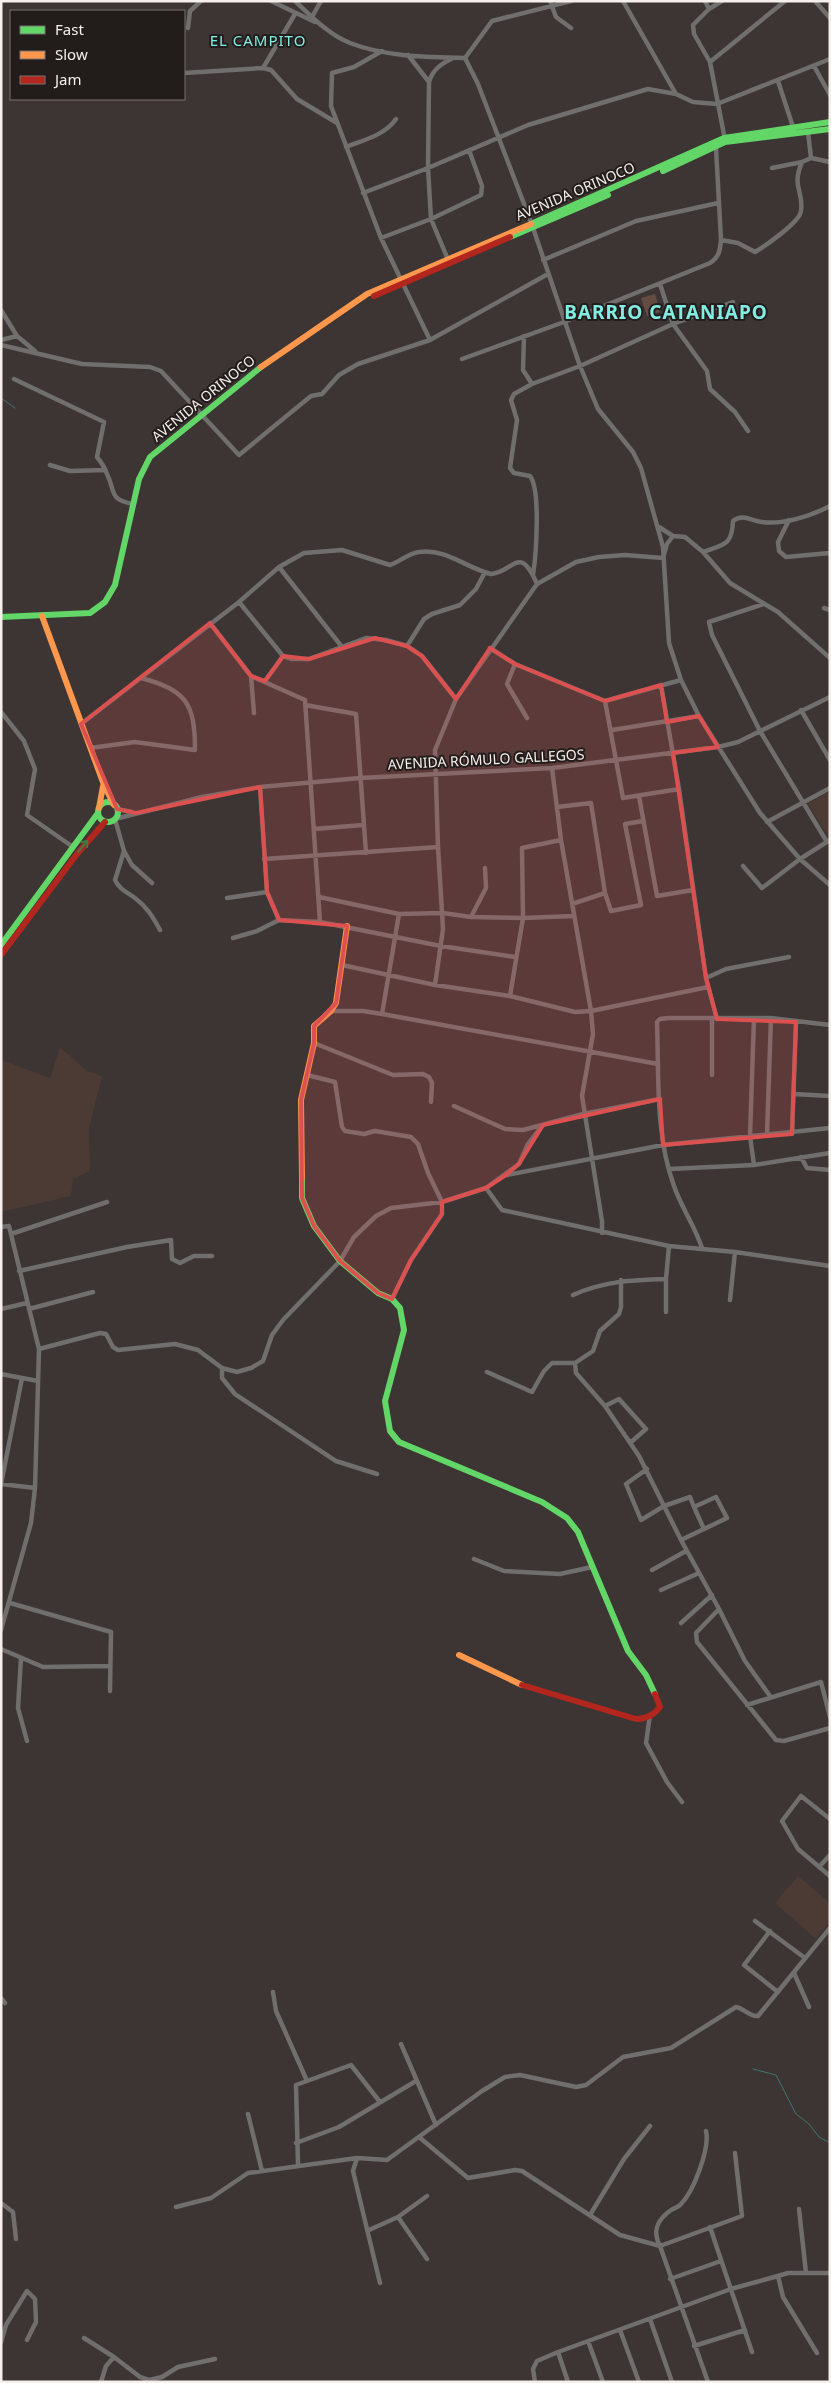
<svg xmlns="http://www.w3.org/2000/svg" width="831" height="2383" viewBox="0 0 831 2383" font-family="'Noto Sans',sans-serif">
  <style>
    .built { fill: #4b3b34 }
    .green { fill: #644c43 }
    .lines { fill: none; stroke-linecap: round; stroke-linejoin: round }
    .stream { stroke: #417570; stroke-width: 1 }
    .street { stroke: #716e6e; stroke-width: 4.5 }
    .fast { stroke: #63d668; stroke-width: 6 }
    .slow { stroke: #ff974d; stroke-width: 6 }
    .jam { stroke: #b3261e; stroke-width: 6 }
    .oneway { stroke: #427a42 }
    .marked { fill: #dc504f; fill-opacity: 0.2; stroke: #dc504f; stroke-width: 4; stroke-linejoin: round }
    .labels { text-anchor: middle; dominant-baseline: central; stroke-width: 4; stroke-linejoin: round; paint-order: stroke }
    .street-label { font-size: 14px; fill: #f6efec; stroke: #221d1b }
    .neighbourhood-label { font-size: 15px; letter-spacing: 1px; fill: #82ece2; stroke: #221d1b }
    .district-label { font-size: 19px; font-weight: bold; letter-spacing: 1px; fill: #82ece2; stroke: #221d1b }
  </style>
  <rect width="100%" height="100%" fill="#3c3534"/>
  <path class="built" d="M830 791V838H829L808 804Z
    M60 1047 87 1071 102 1076 89 1128 90 1171 73 1179 71 1196 1 1212V1060L50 1078Z
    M798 1876 830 1903V1921L816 1939 775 1903Z"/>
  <path class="green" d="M655 294 660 312 647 316 641 298Z"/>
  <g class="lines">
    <path class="stream" d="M1 398 15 408
      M753 2069 776 2075 796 2114 809 2124 819 2137 830 2143"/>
    <path class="street" d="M271 1 315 22
      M295 1C311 16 329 35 350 43 386 57 428 57 465 58L492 21 571 1
      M550 1 556 17 571 28
      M623 1 676 94
      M705 1 709 9
      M722 1 709 9 693 25 694 34 710 62 725 140
      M815 1 830 18
      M312 17 321 1
      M188 28 190 11 201 1
      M382 51 354 67 332 73 331 106 381 238 430 340
      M408 55 429 82
      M465 58 478 84 531 222 580 366 598 409 633 452 641 468 663 547 669 643 681 680 699 716 760 813 800 859 830 885
      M710 62 785 1
      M814 66 830 95
      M263 68 295 14
      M184 73 263 68 271 70 297 99 337 123
      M778 81 793 127
      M808 132 811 158 830 162
      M346 147C364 140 385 135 396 119
      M772 168 802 162
      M363 193 428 168 528 125 648 89 676 94 693 102 717 104 830 59
      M381 238 431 219 481 195 482 186 469 150
      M721 240 738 243 755 252C765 246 800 222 801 211 804 190 791 188 802 162L811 158
      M543 260 636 221 718 203
      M449 262 431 219 428 168 429 82C433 69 441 64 453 58
      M660 284 673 324 707 371 710 389 735 412 748 431
      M1 310 17 336 35 351
      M524 336 523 370 532 384
      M1 340 17 336
      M1 345 82 364 150 367 161 371 239 455 311 396 322 394 339 375 358 364 430 340 548 274
      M462 359 564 322 710 263C719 257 720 251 721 240L716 148
      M14 379 104 422 97 457C101 462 105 468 107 474 116 492 108 499 133 504
      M50 465 70 471 105 470
      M789 520 778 542 779 551 786 557 830 553
      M659 527 673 536 685 537 703 552 730 583 778 612 830 658
      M703 552C724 544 732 546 733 521 743 513 751 521 762 522 783 525 811 516 830 506
      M279 567 342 647
      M533 575C536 556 541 490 530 476L514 473 510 468 517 420 511 400 514 394 532 384 580 366 673 324 733 302
      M239 602 283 656 292 659H309L366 638 386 640 407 646 422 656 456 699
      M764 604 709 622 712 635 760 731 827 842
      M824 608 830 610
      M210 623 251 676 305 700 320 922
      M407 646 424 619 432 614 460 605 476 589 485 572
      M490 648 515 664 605 701 681 680
      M515 664 507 684 527 718
      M251 676 254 713
      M265 681 283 656
      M661 685 679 789 706 978 717 1019
      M605 701 623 798 679 789
      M305 705 356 714 366 853
      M801 710 830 760
      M1 712 24 741 35 769 27 815 73 847
      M81 724 239 602 279 567 304 553 342 550 390 565C399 562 409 553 419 552 446 548 466 568 491 574 514 572 519 543 537 584
      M612 730 699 716
      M90 748 135 742 195 750C195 703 186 690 141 678
      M552 768 561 840 591 1011 593 1034 582 1096 602 1221V1233
      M260 787 267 892 279 920
      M639 796 657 896 693 890
      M557 807 591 803 605 893 572 904
      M117 809 132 812
      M767 822 830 788
      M314 829 363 825
      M124 851 132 865 152 883
      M264 859 438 847
      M743 866 762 888 800 859 830 840
      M605 893 611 911 641 905 625 824 643 821
      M319 897 399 914 443 913 471 917 523 918 574 916
      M227 898 267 892
      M471 917 486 888 485 868
      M160 930C153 917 147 907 135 898 127 892 120 890 115 880L124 851 115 819 202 797 260 787 360 778 552 768 718 747 738 742 830 697
      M233 938 257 931 279 920 320 922 441 946 515 957
      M342 965 435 985 510 996 575 1012 591 1011 708 987
      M706 978 726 969 789 957
      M435 985 443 929 438 847 435 750 456 699 537 584 576 562 599 557 625 555 663 558 667 544 673 536
      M510 996 523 918 522 848 561 840
      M331 1011H363L382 1014 658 1064
      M382 1014 399 914
      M314 1043 393 1075 423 1074 429 1077 432 1083 431 1102
      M307 1075 335 1082 342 1127 345 1131 364 1134 375 1131 411 1137 418 1144 428 1173 442 1202V1214L411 1260 392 1299
      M712 1075V1019
      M794 1094 830 1096
      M454 1106 505 1129 523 1130 583 1114 660 1099
      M767 1134 771 1018
      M792 1134 796 1022
      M801 1157 807 1168 830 1170
      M754 1165 750 1136 754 1018
      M669 1169 754 1165 830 1153
      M507 1175 663 1145 830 1128
      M486 1188 502 1210 669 1246 735 1252 830 1266
      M1 1227 9 1226 39 1349 35 1488 31 1523 1 1630
      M11 1234 107 1202
      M702 1248C695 1226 681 1207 674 1186 655 1134 659 1076 657 1022L660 1019 668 1018H771L830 1025
      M19 1271 127 1247 171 1240 172 1259 180 1263 194 1256H212
      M621 1280V1307L619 1314 600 1331 593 1351 575 1363 576 1373 605 1406 639 1456 681 1540 719 1609 745 1661 770 1696
      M573 1295C604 1281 632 1280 666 1279
      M730 1300 735 1252
      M1 1309 27 1303
      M29 1309 93 1292
      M666 1312V1279L669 1246
      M39 1349 100 1333 106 1334 113 1347 118 1350 175 1344 198 1350 222 1368 237 1372 251 1368 263 1361 272 1335 283 1320 340 1261 354 1237 376 1216 391 1208 442 1202 486 1188 519 1164 528 1144 543 1125
      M222 1368V1378L235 1394 336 1461 377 1474
      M487 1372 532 1392 544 1371 552 1363H575
      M1 1374 38 1381
      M605 1406 619 1399 646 1429 630 1443
      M647 1469 626 1484 641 1520 664 1506 690 1497 694 1507 716 1497 727 1518 681 1540
      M1 1484 22 1378
      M1 1484 35 1488
      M694 1507 704 1529
      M474 1559 504 1571 560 1574 592 1567
      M652 1570 686 1551
      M661 1590 699 1573
      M10 1603 111 1632 110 1691
      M719 1609 696 1633 697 1642 776 1740 784 1741 830 1728
      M681 1623 712 1595
      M1 1649 43 1667 110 1666
      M21 1658 18 1708 27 1741
      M747 1705 821 1682 830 1717
      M650 1715 646 1743 667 1782 682 1802
      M830 1819 801 1796 782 1821 798 1849 830 1876
      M819 1867 830 1855
      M755 1921 805 1958
      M770 1931 744 1965 778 1992
      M794 1973 809 2007
      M273 1992 276 2011 307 2081
      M1 1998 5 2003
      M401 2044 436 2125
      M248 2114 262 2171
      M419 2137 468 2178 515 2170 522 2171 620 2235 660 2246C652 2231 657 2220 671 2210 674 2208 679 2207 681 2204 694 2191 710 2148 706 2131
      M296 2143 339 2127 416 2081
      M357 2158 353 2171 380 2283
      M298 2164 296 2085 351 2065 380 2102
      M1 2203 13 2212 16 2239
      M176 2207 211 2198 248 2173 357 2158 387 2160 482 2091 505 2077 520 2075 576 2087 586 2085 623 2057 671 2048 736 2007C744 2008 749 2017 758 2016L830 1928
      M799 2209 806 2273
      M590 2215 624 2159 650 2126
      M398 2217 427 2259
      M710 2227 752 2352
      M369 2230 398 2217 427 2196
      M778 2276 783 2297 817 2353
      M670 2279 721 2261
      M650 2319 672 2382
      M620 2330 639 2382
      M84 2338 114 2357
      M588 2341 603 2382
      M1 2342 6 2325 27 2291 35 2299 36 2322 27 2340
      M694 2346 745 2330
      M558 2352 568 2382
      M101 2382 106 2366 114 2357 140 2377 149 2380 162 2377 178 2367 215 2359
      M535 2382 533 2369 537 2361 558 2352 731 2289 778 2276 788 2273H830
      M708 2382 660 2246 742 2216 735 2153"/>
    <path class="fast" d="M663 171 725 142 830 129
      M531 224 724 138 830 122
      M510 237 608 195
      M1 617 90 613 105 602 115 585 139 479 150 457 261 367
      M98 812a10 10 0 1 1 20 0a10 10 0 1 1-20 0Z
      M1 945 98 813
      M302 1177V1198L314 1226 340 1261 378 1293 392 1299 400 1308 404 1330 385 1401 390 1431 399 1442 542 1502 567 1518 578 1532 628 1651 646 1675 655 1694"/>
    <path class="slow" d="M261 367 367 294 531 224
      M42 616 104 785 114 805
      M99 808 103 786
      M302 1177 301 1100 314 1043V1026L331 1011 336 1003 347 926
      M459 1655 522 1685"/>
    <path class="jam" d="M374 296 510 237
      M1 955 77 854 105 822
      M522 1685 636 1719C646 1719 654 1715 660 1707L655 1694"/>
  </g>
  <defs><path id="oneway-shaft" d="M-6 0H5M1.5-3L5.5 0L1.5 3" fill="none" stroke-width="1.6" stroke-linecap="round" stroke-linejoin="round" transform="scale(1.25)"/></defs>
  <use class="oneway" href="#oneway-shaft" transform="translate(83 846) rotate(-51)"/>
  <path class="marked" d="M210 623 251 676 265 681 283 656 309 659 375 638 407 646 422 656 456 699 490 648 515 664 605 701 661 685 667 722 699 716 718 747 673 753 706 978 717 1019 796 1022 792 1134 663 1145 660 1099 543 1125 519 1164 506 1175 486 1188 442 1202V1214L411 1260 392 1299 378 1293 340 1261 314 1226 302 1198 301 1100 314 1043V1026L336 1003 347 926 279 920 267 892 260 787 136 813 117 809 81 724Z"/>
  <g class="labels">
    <g class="street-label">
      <text transform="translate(575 191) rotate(-23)">AVENIDA ORINOCO</text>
      <text transform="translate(203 398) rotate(-39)">AVENIDA ORINOCO</text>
      <text transform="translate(486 759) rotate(-3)">AVENIDA RÓMULO GALLEGOS</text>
    </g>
    <g class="neighbourhood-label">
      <text x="258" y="40">EL CAMPITO</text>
    </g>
    <g class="district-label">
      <text x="666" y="312">BARRIO CATANIAPO</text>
    </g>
  </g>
  <rect width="831" height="2383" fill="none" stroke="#f6efec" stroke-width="5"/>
  <rect x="10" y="10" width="175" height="90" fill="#221d1b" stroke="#77716f"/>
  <rect x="20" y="26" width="25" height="8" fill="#63d668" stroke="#77716f"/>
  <text x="55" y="35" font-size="15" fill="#f6efec">Fast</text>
  <rect x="20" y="51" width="25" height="8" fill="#ff974d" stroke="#77716f"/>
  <text x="55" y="60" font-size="15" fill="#f6efec">Slow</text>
  <rect x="20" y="76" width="25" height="8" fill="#b3261e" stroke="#77716f"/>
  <text x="55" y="85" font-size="15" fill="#f6efec">Jam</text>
</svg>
